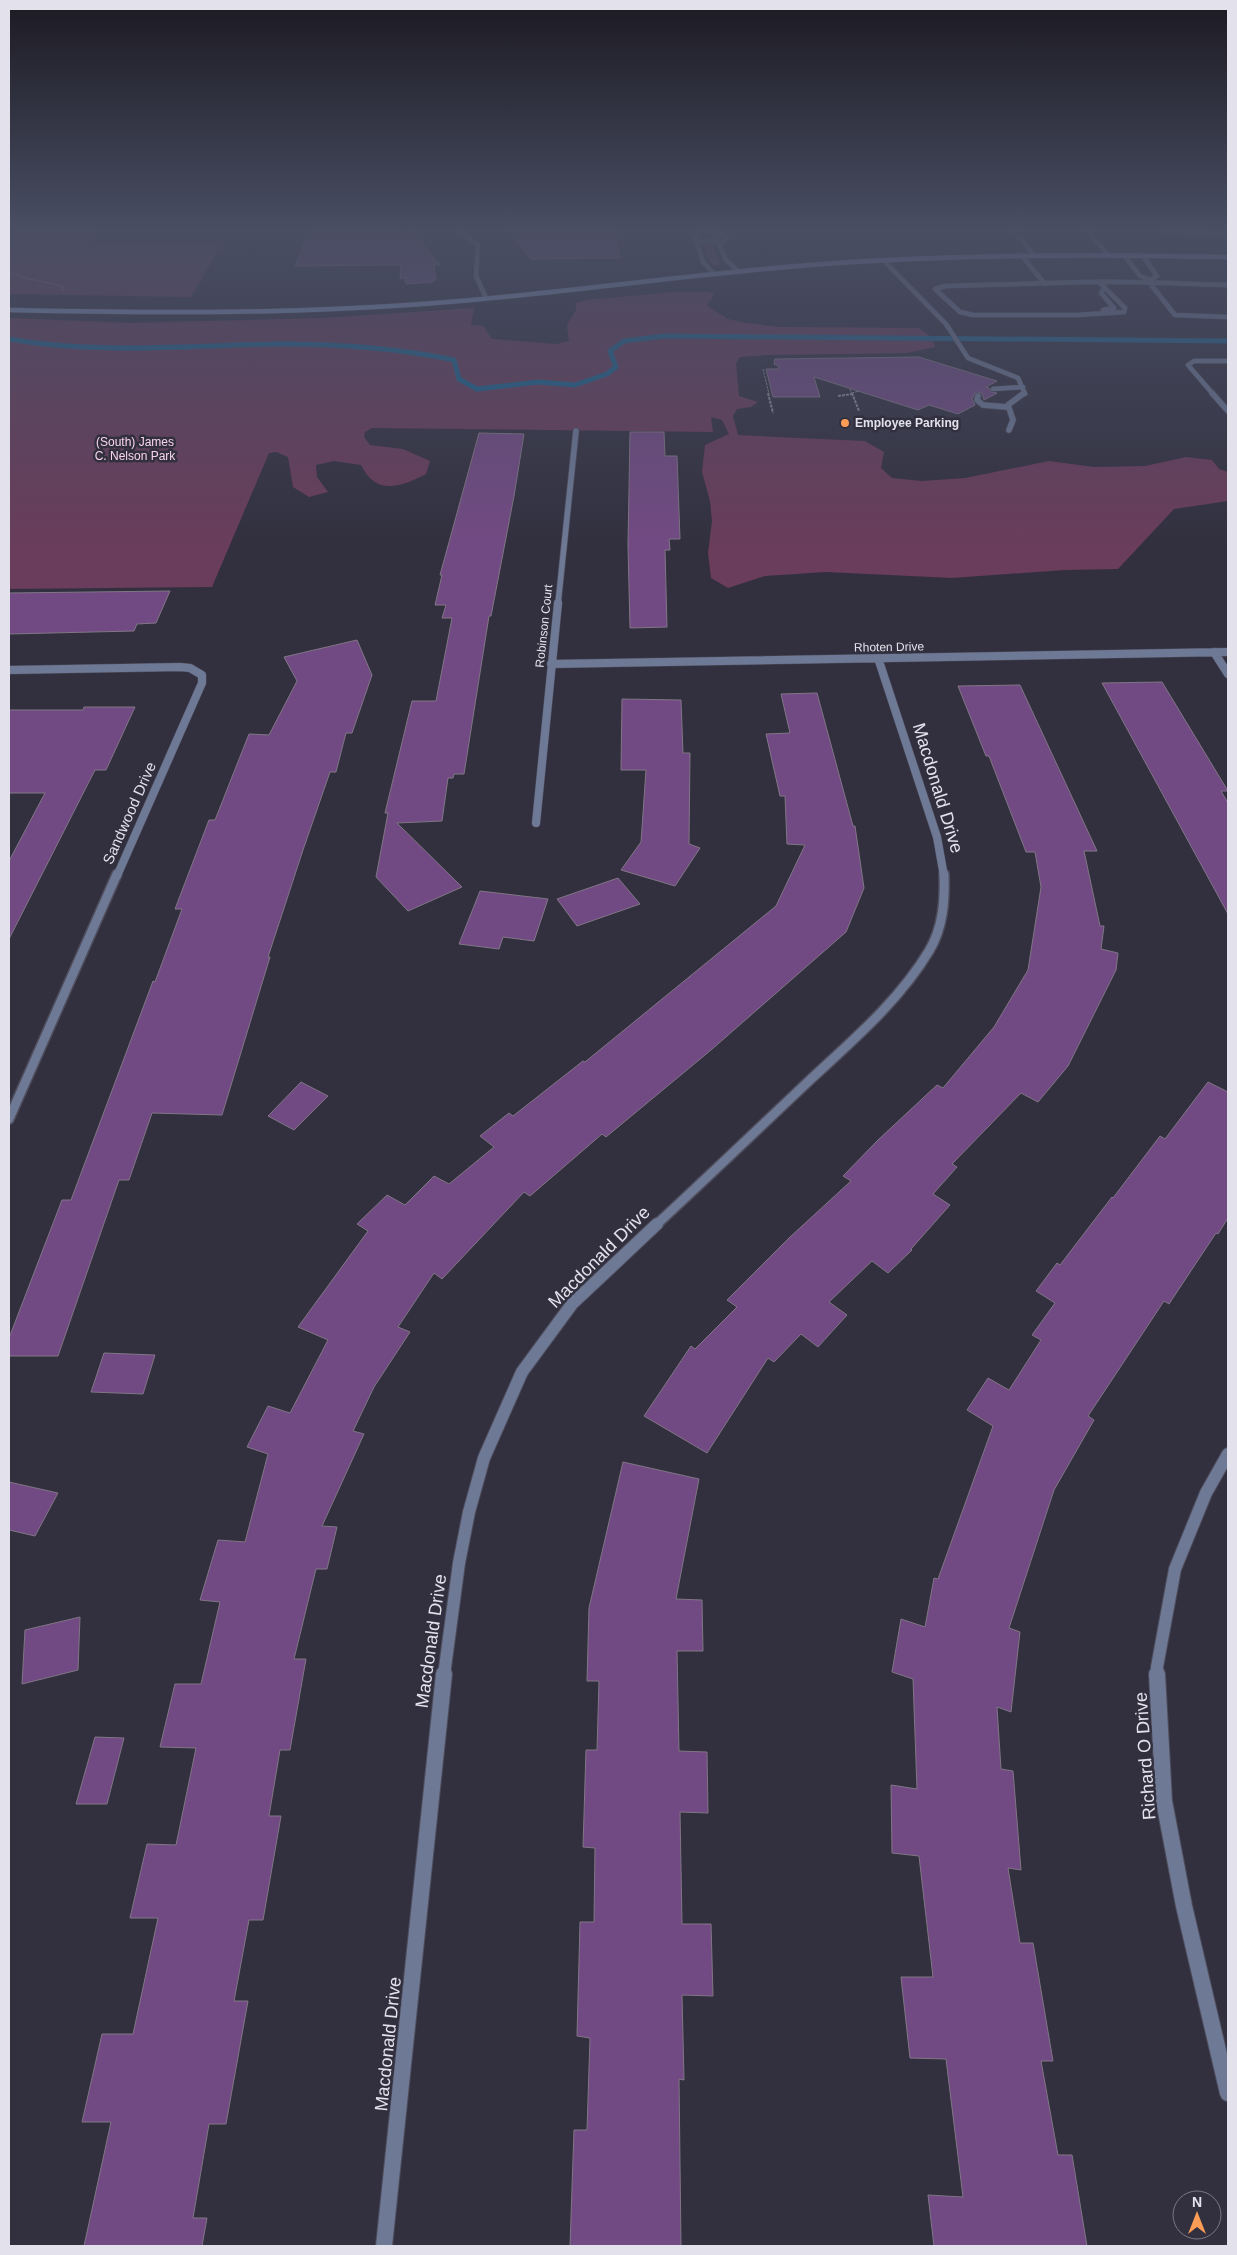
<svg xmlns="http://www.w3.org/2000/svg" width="1237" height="2255" viewBox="0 0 1237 2255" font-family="Arial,sans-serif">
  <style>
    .green { fill: #693d5b }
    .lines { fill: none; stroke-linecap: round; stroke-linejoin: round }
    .stream { stroke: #1a6490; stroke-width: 5 }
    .building { fill: #724a83; stroke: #807685 }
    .lane-far1-casing { stroke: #4e4c5b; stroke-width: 5.5 }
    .lane-casing { stroke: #4e4c5b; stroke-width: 7 }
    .street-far5-casing { stroke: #4e4c5b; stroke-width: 5.5 }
    .street-far4-casing { stroke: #4e4c5b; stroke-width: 7 }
    .street-far3-casing { stroke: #4e4c5b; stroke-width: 9 }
    .street-far2-casing { stroke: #4e4c5b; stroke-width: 12 }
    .street-far1-casing { stroke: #4e4c5b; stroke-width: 14 }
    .street-casing { stroke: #4e4c5b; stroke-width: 18 }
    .secondary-casing { stroke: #4e4c5b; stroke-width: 5.5 }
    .path-far1 { stroke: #8f8d9a; stroke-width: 1; stroke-dasharray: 2.5 1; stroke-linecap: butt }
    .path { stroke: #8f8d9a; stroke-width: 2; stroke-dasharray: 3 1; stroke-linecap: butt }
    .lane-far1 { stroke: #6d7995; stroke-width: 4.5 }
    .lane { stroke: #6d7995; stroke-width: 5.5 }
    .street-far5 { stroke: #6d7995; stroke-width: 4.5 }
    .street-far4 { stroke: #6d7995; stroke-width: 5.5 }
    .street-far3 { stroke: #6d7995; stroke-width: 8 }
    .street-far2 { stroke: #6d7995; stroke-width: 9 }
    .street-far1 { stroke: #6d7995; stroke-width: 12 }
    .street { stroke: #6d7995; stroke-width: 16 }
    .secondary { stroke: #8da1cd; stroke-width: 4.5 }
    .poi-dot { fill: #fd9c56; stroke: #32303f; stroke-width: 2 }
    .labels { text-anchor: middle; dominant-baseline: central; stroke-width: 5; stroke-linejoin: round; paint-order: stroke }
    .far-poi-label { font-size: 12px; font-weight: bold; fill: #e3e2ec; stroke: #32303f; text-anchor: start }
    .far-park-label { font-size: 12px; fill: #f9d3eb; stroke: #32303f }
    .far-street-label { font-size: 12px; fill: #e3e2ec; stroke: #32303f }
    .street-label { font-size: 15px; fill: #e3e2ec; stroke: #32303f }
    .near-street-label { font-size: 18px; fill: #e3e2ec; stroke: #32303f }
  </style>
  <rect width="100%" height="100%" fill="#32303f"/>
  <path class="green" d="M9 230H100L89 245 222 244 191 297 9 294Z
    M708 243 713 244 721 265H713L708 259 703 244Z
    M675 292H708L714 294 707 306 728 319 746 323 780 327 918 328C927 333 933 337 935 347L907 353 767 355 740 357 736 363 739 396 758 402 751 407 737 409 733 416 738 435 865 441 884 452 881 468 892 478 922 481 965 478 1049 461 1094 467 1145 466 1186 457 1212 460 1219 469 1228 472V501L1174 509 1118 569 1065 570 952 578 826 572 765 576 728 588 711 578 708 553 712 521 710 501 702 472 705 445 729 434 722 420 711 417 713 432 372 428 365 432 364 437 370 445 403 449 430 461 426 474C401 487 376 496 361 465L334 461 316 465 317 477 328 492 309 497 293 487 288 457 276 452 269 453 212 587 9 589V318L131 323 324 318 474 308 471 325 483 326 492 339 556 344 569 341 567 325 576 310V303L586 300Z"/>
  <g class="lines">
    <path class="stream" d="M9 339C99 355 190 345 281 344 340 344 397 348 454 360L459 379 477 389 538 382 575 385 607 374 616 367 610 351 624 341 664 336 1228 341"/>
  </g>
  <path class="building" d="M310 230H397L396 237 404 236V230H412L440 265H434L436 280H433V282L406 284 405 278 400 279 401 265 295 266Z
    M508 230H616L620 258 531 259Z
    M919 357 997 381 986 387 989 388 991 392 997 393 984 400 982 393 976 392 972 399 975 405 958 414 929 405 918 410 814 377 820 397H773L766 369H779L778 366 774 364 775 359Z
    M630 432H664L665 456H677L680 539H669L670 550H665L667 627 630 628 628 545Z
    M479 433 524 434 514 496 491 616H489L464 774H454L453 778H448L442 821 397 823 462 887 408 911 376 877 388 813H385L412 701H436L452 618H442L446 605H435L442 575H440Z
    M170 591 156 623 137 624 134 631 9 634V593Z
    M357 640 372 675 352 733H346L336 772H330L303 850 268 957H270L222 1115 152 1113 129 1180H119L58 1356H9V1338L62 1200H71L153 981 155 982 182 909H175L209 820H215L249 734 269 735 297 681 284 657Z
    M1162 682 1228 791H1221L1228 803V914L1102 683Z
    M1020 685 1097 851H1084L1100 926H1104L1101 949 1118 953 1116 970 1068 1066 1038 1102 1021 1093 952 1164 957 1167 933 1194 950 1205 911 1249 912 1250 888 1273 872 1261 829 1302 847 1315 818 1347 801 1334 774 1362 768 1358 707 1453 644 1416 691 1346 695 1349 737 1307 727 1300 789 1238 851 1181 843 1176 878 1140 937 1085 943 1088 994 1027 1028 970 1041 887 1035 852H1026L989 756H986L958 686Z
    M817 693 853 826H855L864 888 846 932 711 1050 606 1137 602 1134 530 1196 524 1192 442 1279 434 1273 398 1327 410 1332 374 1387 353 1431 364 1434 322 1526 337 1527 327 1569H316L294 1659H306L290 1750H280L269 1816H281L263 1920H249L234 2001H248L226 2124H209L193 2218H207L202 2246H84L111 2122H82L102 2034H133L158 1918H130L147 1844 176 1845 196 1748 160 1747 175 1684H201L220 1602 200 1600 218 1540 245 1542 268 1454 247 1447 268 1406 290 1413 328 1340 298 1327 368 1231 357 1224 387 1195 405 1205 434 1176 449 1184 494 1147 480 1136 509 1113 513 1116 583 1061 585 1062 776 906 805 845 787 844 785 796H780L766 734 790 733 781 694Z
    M622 699 681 700 683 753H690L689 844 700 848 675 886 621 870 641 842 646 770H621Z
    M84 707H135L106 770H95L9 939V861L45 793H9V710H83Z
    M618 878 640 904 577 926 557 899Z
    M480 891 548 899 534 941 503 937 499 949 459 944Z
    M301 1082 328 1096 294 1130 268 1116Z
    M1208 1082 1228 1092V1218L1218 1234 1216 1233 1169 1304 1164 1301 1088 1416 1094 1420 1054 1490 1009 1628 1020 1632 1011 1712 997 1707 1001 1769 1013 1771 1021 1870 1008 1868 1020 1943H1033L1053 2061H1041L1058 2155H1072L1087 2246H934L928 2195 963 2197 946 2059 910 2058 901 1977H933L919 1856 892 1853 891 1785 917 1789 913 1679 892 1672 901 1619 925 1627 934 1578 938 1579 993 1426 967 1410 988 1378 1009 1390 1041 1340 1032 1335 1055 1303 1036 1291 1057 1263 1060 1265 1112 1197 1113 1198 1160 1136 1165 1139Z
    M104 1353 155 1355 143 1394 91 1392Z
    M623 1462 699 1479 676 1599 702 1600 703 1651H677L679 1751 707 1752 708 1813 680 1812 682 1924H711L713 1996 682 1995 684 2080 679 2079 681 2246H570L574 2130H587L590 2038 577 2036 580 1922H594L595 1848 583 1847 586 1750H597L599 1681H587L589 1608Z
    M9 1482 58 1493 35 1536 9 1530Z
    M80 1617 78 1670 22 1684 25 1630Z
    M95 1737 124 1738 107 1804H76Z"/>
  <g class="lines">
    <g class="lane-far1-casing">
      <path id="lane-far1" d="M1013 230 1034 255
        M1087 230 1108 255
        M1163 230 1228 235
        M713 231 728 236 719 245
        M697 241H718
        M1021 255 1045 284
        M1124 255 1140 276 1150 280 1152 286 1175 315 1228 317
        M1142 255 1157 276 1150 280
        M883 260 946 324 968 358 1018 378 1025 394
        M1099 282 1125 308 1124 312 1077 315H973L960 312 935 289 945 286 1086 282C1133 281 1181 284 1228 285
        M1103 310 1114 308 1101 293 1105 287
        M993 389 1023 387"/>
    </g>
    <g class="lane-casing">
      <path id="lane" d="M978 396 977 400 983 405 1007 407
        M1009 430 1013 420 1008 405 1024 393"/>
    </g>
    <g class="street-far5-casing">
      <path id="street-far5" d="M459 230 478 245 476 276 486 298
        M702 230 695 237 703 262 714 274
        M709 230 716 236 726 260 738 271
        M1213 394 1188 365 1194 361H1228"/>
    </g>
    <g class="street-far4-casing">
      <path id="street-far4" d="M1212 393 1228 411
        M558 604 576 431"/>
    </g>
    <g class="street-far3-casing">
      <path id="street-far3" d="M1214 652 1228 674
        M878 658 937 837 944 876
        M551 664 1228 652
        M9 670 180 667 190 668 202 675V683L117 876
        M536 823 558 603"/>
    </g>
    <g class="street-far2-casing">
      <path id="street-far2" d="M9 1119 117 874
        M656 1225C708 1177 759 1128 811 1079 853 1040 899 1001 929 951 943 928 945 901 944 874"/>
    </g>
    <g class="street-far1-casing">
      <path id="street-far1" d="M444 1675 459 1563 469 1512 484 1458 522 1372 572 1304 657 1224
        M1157 1675V1667L1175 1569 1206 1493 1228 1454"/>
    </g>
    <g class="street-casing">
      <path id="street" d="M1157 1674 1164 1801 1184 1906 1228 2093
        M384 2246 444 1674"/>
    </g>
    <g class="secondary-casing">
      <path id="secondary" d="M9 310C142 313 275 314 408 305 547 296 684 274 823 264 958 254 1093 254 1228 257"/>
    </g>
    <path class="path-far1" d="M9 272 25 278 63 286V291
      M763 369 769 394
      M850 389 852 394
      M852 393 859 391"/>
    <path class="path" d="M768 393 773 413
      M852 393 859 411
      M838 396 852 394"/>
    <use href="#lane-far1" class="lane-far1"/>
    <use href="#lane" class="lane"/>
    <use href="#street-far5" class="street-far5"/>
    <use href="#street-far4" class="street-far4"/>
    <use href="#street-far3" class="street-far3"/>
    <use href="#street-far2" class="street-far2"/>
    <use href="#street-far1" class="street-far1"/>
    <use href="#street" class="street"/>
    <use href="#secondary" class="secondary"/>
  </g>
  <linearGradient id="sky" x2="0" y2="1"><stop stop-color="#1c1a23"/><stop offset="0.42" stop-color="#494e63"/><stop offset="1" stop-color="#494e63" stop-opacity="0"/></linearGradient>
  <rect width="1237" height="546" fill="url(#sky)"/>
  <circle class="poi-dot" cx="845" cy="423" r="5"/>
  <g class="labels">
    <g class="far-poi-label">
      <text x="855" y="423">Employee Parking</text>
    </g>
    <g class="far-park-label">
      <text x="135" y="442">(South) James<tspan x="135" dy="14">C. Nelson Park</tspan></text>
    </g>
    <g class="far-street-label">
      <text transform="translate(544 626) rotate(-84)">Robinson Court</text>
      <text transform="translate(889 647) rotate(-1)">Rhoten Drive</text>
    </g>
    <g class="street-label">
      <text transform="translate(129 813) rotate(-66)">Sandwood Drive</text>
    </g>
    <g class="near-street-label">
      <text transform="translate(938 788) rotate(73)">Macdonald Drive</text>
      <text transform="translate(599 1257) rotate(-45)">Macdonald Drive</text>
      <text transform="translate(431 1641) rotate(-82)">Macdonald Drive</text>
      <text transform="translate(1145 1756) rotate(-94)">Richard O Drive</text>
      <text transform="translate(388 2044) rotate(-84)">Macdonald Drive</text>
    </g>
  </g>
  <rect width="1237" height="2255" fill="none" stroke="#e3e2ec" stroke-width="20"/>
  <g transform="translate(1197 2215)"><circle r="24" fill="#32303f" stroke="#797784"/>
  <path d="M0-4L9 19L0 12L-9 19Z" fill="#fd9c56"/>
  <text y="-8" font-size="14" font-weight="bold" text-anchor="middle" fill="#e3e2ec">N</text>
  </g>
</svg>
